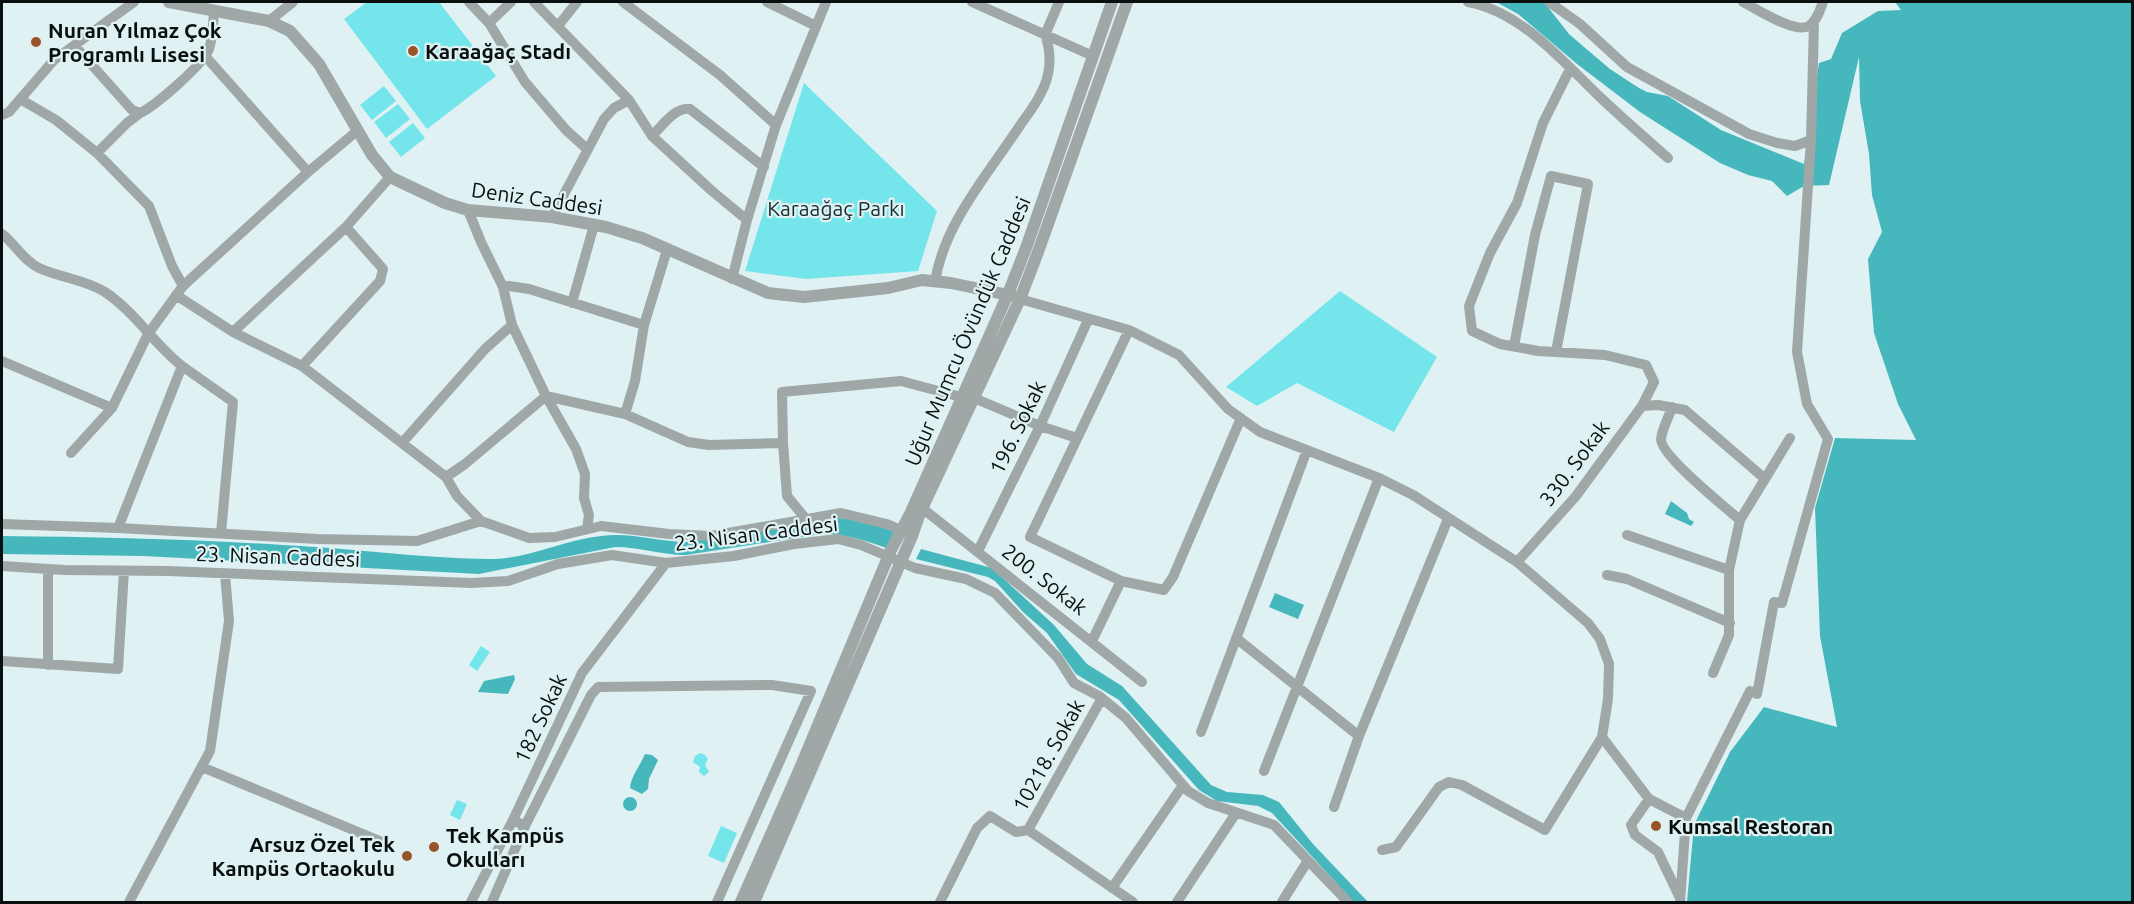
<svg xmlns="http://www.w3.org/2000/svg" width="2134" height="904" viewBox="0 0 2134 904" font-family="Ubuntu,sans-serif">
  <style>
    .green { fill: #74e5ea }
    .water { fill: #46b8bd }
    .lines { fill: none; stroke-linecap: round; stroke-linejoin: round }
    .minor { stroke: #9fa7a7; stroke-width: 10 }
    .tertiary { stroke: #9fa7a7; stroke-width: 12 }
    .poi-dot { fill: #995329; stroke: #dff1f2; stroke-width: 2 }
    .labels { text-anchor: middle; dominant-baseline: central; stroke-width: 4.5; stroke-linejoin: round; paint-order: stroke }
    .poi-label { font-size: 21px; font-weight: bold; fill: #0a1010; stroke: #dff1f2; text-anchor: start }
    .street-label { font-size: 21px; fill: #0a1010; stroke: #dff1f2 }
    .park-label { font-size: 21px; fill: #152e2f; stroke: #dff1f2 }
  </style>
  <rect width="100%" height="100%" fill="#dff1f2"/>
  <path class="green" d="M367 2H439L496 76 427 129 344 19Z
    M804 83 937 211 918 271 806 279 745 271Z
    M384 86 396 101 372 120 360 105Z
    M398 104 410 119 386 138 374 122Z
    M413 123 425 138 401 157 389 142Z
    M1340 291 1437 357 1394 432 1297 383 1257 406 1226 387Z
    M481 646 490 652 477 671 469 665Z
    M700 753 705 755 708 759 705 765 709 772 704 776 699 772 700 767 693 762 695 756Z
    M457 800 467 804 460 820 450 815Z
    M721 826 737 833 724 863 708 856Z"/>
  <path class="water" d="M1496 2H1544L1569 34 1584 47 1610 69 1639 88 1647 92 1668 96 1721 130 1804 164 1819 63 1831 59 1842 33 1878 11 1901 10 1895 2H2132V902H1687L1694 825 1730 752 1764 707 1837 727 1820 636 1815 508 1835 438 1916 440 1898 404 1874 333 1868 259 1882 232 1872 195 1869 154 1860 101 1859 57 1829 185 1804 186 1787 196 1772 181 1748 175 1720 163 1640 112 1577 64 1518 14Z
    M1671 501 1687 513 1689 519 1694 522 1691 526 1665 514Z
    M839 518 853 519 895 531 886 548C865 540 844 534 821 534L686 555C662 555 639 547 615 547L479 574 144 556 2 554V536C95 537 189 539 283 545 351 548 418 558 486 559 528 560 561 540 601 536 631 532 658 542 687 542Z
    M921 549 992 568 1054 625 1087 664 1122 686 1211 785 1227 792 1263 795 1279 802 1313 844 1368 902H1354L1272 813 1258 806 1217 801 1199 790 1119 700 1076 674 1047 633 1024 613 995 581 988 577 916 559Z
    M1275 593 1304 605 1298 619 1269 607Z
    M514 675 515 679 508 694 478 692 484 681Z
    M645 754 652 755 658 760 649 779 648 789 642 794 630 788C631 776 640 766 645 754Z
    M623 804a7 7 0 1 1 14 0a7 7 0 1 1-14 0Z"/>
  <g class="lines">
    <path class="minor" d="M469 2 489 23 525 82 566 130 587 149
      M534 2 629 100 652 136 712 191 747 220
      M623 2 720 75 776 125
      M767 2 816 26
      M972 2 1093 56
      M1468 2C1522 12 1562 61 1600 97 1622 118 1645 138 1668 158
      M1549 2 1580 24 1627 67 1749 134 1777 143 1795 146 1811 140
      M1743 2C1757 9 1795 34 1809 26 1817 21 1820 10 1823 2
      M269 21 293 2
      M489 23 511 2
      M558 26 577 2
      M75 46 132 110 140 113C154 107 205 63 209 49 213 37 213 24 214 11
      M206 57 308 172
      M20 99 56 120 97 153 149 206 172 266 183 286
      M2 115 9 112 54 60 134 2
      M652 136C662 126 675 107 690 109L764 167
      M97 153 127 123 140 113
      M468 210 481 242 503 287 512 325 546 396 576 449 585 474 584 498 589 515 587 529
      M552 217 604 119 614 108 629 100
      M2 234C16 245 23 260 39 268 61 278 84 279 105 292 135 312 154 344 182 366L118 528
      M732 279 747 220 776 125 826 2
      M935 282C944 223 989 173 1021 124 1028 114 1036 104 1041 93 1051 75 1052 53 1045 35L1059 2
      M503 287 509 286 529 289 644 325
      M176 295 233 332 302 366 446 477 457 496 481 521 529 538 555 537 601 526 669 534 711 536 841 513 887 524 907 533
      M1020 299 1129 330 1179 355 1228 409 1260 432 1379 478 1413 495 1517 562 1588 623 1600 639 1609 664 1608 699 1602 737 1545 830 1462 785 1449 782 1439 787 1396 847 1382 850
      M572 303 594 225
      M1129 330 1030 537 1121 581 1164 590 1173 577 1241 418
      M233 332 346 227 390 177
      M1514 346 1535 235 1551 176 1588 184 1556 352
      M2 361 112 408 148 334 183 286 308 172 357 131
      M182 366 233 402 221 533
      M302 366 380 281 383 269 346 227
      M974 398 1040 426 1077 438
      M1642 406 1658 405 1685 410 1764 478
      M1672 407C1669 417 1662 429 1661 439 1660 455 1726 508 1740 520
      M625 414 635 381 644 325 667 250
      M402 443 485 349 512 325
      M71 453 112 408
      M446 477 465 464 546 396 625 414 688 442 709 445 783 443
      M922 508 1142 682
      M805 518 787 496 783 443 782 392 901 381 961 397
      M2 524 118 528 318 539 417 541 481 521
      M1627 535 1729 570
      M978 551 1040 426 1088 320
      M1517 562 1576 496 1642 406 1654 382 1646 365 1605 355 1538 351 1500 344 1472 331 1469 306 1490 253 1517 203 1543 123 1570 69
      M2 566 65 570 168 571 471 583 508 581 558 564 612 555 666 563 734 556 794 544 838 539 861 545 915 568 966 579 995 593 1058 658 1074 683 1099 696 1126 718 1188 791 1208 803 1274 825 1348 902
      M1607 575 1627 579 1730 623
      M1236 638 1359 736
      M1092 641 1121 581
      M2 661 118 669 124 571
      M48 665V569
      M1713 673 1729 635V570L1740 520 1790 438
      M1201 732 1307 450
      M1602 737 1649 799 1686 818
      M202 767 382 842
      M1264 771 1379 478
      M1649 799 1631 825 1635 835 1658 852 1680 898
      M1334 807 1359 736 1448 519
      M513 820 525 826 591 695 598 687 772 685 811 691 717 902
      M1028 830 1102 698
      M1112 888 1183 785
      M129 902 210 751 229 621 225 574
      M471 902 513 820 582 673 666 563
      M492 902 525 826
      M940 902 977 828 990 816 1016 832 1028 830 1133 902
      M1177 902 1236 813
      M1282 902 1307 862
      M1680 902 1686 818 1750 691 1757 694 1774 602 1782 603 1828 439 1807 404 1797 352 1811 140 1814 22"/>
    <path class="tertiary" d="M169 2 269 21 290 31 319 64 372 155 390 177 445 203 468 210 552 217 606 227 642 238 768 293 804 297 888 288 922 280 951 283 1013 296
      M741 902 798 773 891 550 911 512 1008 294 1026 248 1112 2
      M754 902 912 536 920 513 1020 299 1038 252 1127 2"/>
  </g>
  <g class="poi-dot">
    <circle cx="36" cy="42" r="6"/>
    <circle cx="413" cy="51" r="6"/>
    <circle cx="1656" cy="826" r="6"/>
    <circle cx="434" cy="847" r="6"/>
    <circle cx="407" cy="856" r="6"/>
  </g>
  <g class="labels">
    <g class="poi-label">
      <text x="48" y="30">Nuran Yılmaz Çok<tspan x="48" dy="24">Programlı Lisesi</tspan></text>
      <text x="425" y="51">Karaağaç Stadı</text>
      <text x="1668" y="826">Kumsal Restoran</text>
      <text x="446" y="835">Tek Kampüs<tspan x="446" dy="24">Okulları</tspan></text>
      <text x="395" y="844" text-anchor="end">Arsuz Özel Tek<tspan x="395" dy="24">Kampüs Ortaokulu</tspan></text>
    </g>
    <g class="street-label">
      <text transform="translate(537 198) rotate(8)">Deniz Caddesi</text>
      <text transform="translate(967 331) rotate(-67)">Uğur Mumcu Övündük Caddesi</text>
      <text transform="translate(1017 427) rotate(-64)">196. Sokak</text>
      <text transform="translate(1574 463) rotate(-53)">330. Sokak</text>
      <text transform="translate(756 533) rotate(-7)">23. Nisan Caddesi</text>
      <text transform="translate(278 556) rotate(2)">23. Nisan Caddesi</text>
      <text transform="translate(1045 579) rotate(38)">200. Sokak</text>
      <text transform="translate(540 718) rotate(-65)">182 Sokak</text>
      <text transform="translate(1048 755) rotate(-61)">10218. Sokak</text>
    </g>
    <g class="park-label">
      <text x="836" y="208">Karaağaç Parkı</text>
    </g>
  </g>
  <rect width="2134" height="904" fill="none" stroke="#0a1010" stroke-width="6"/>
</svg>
